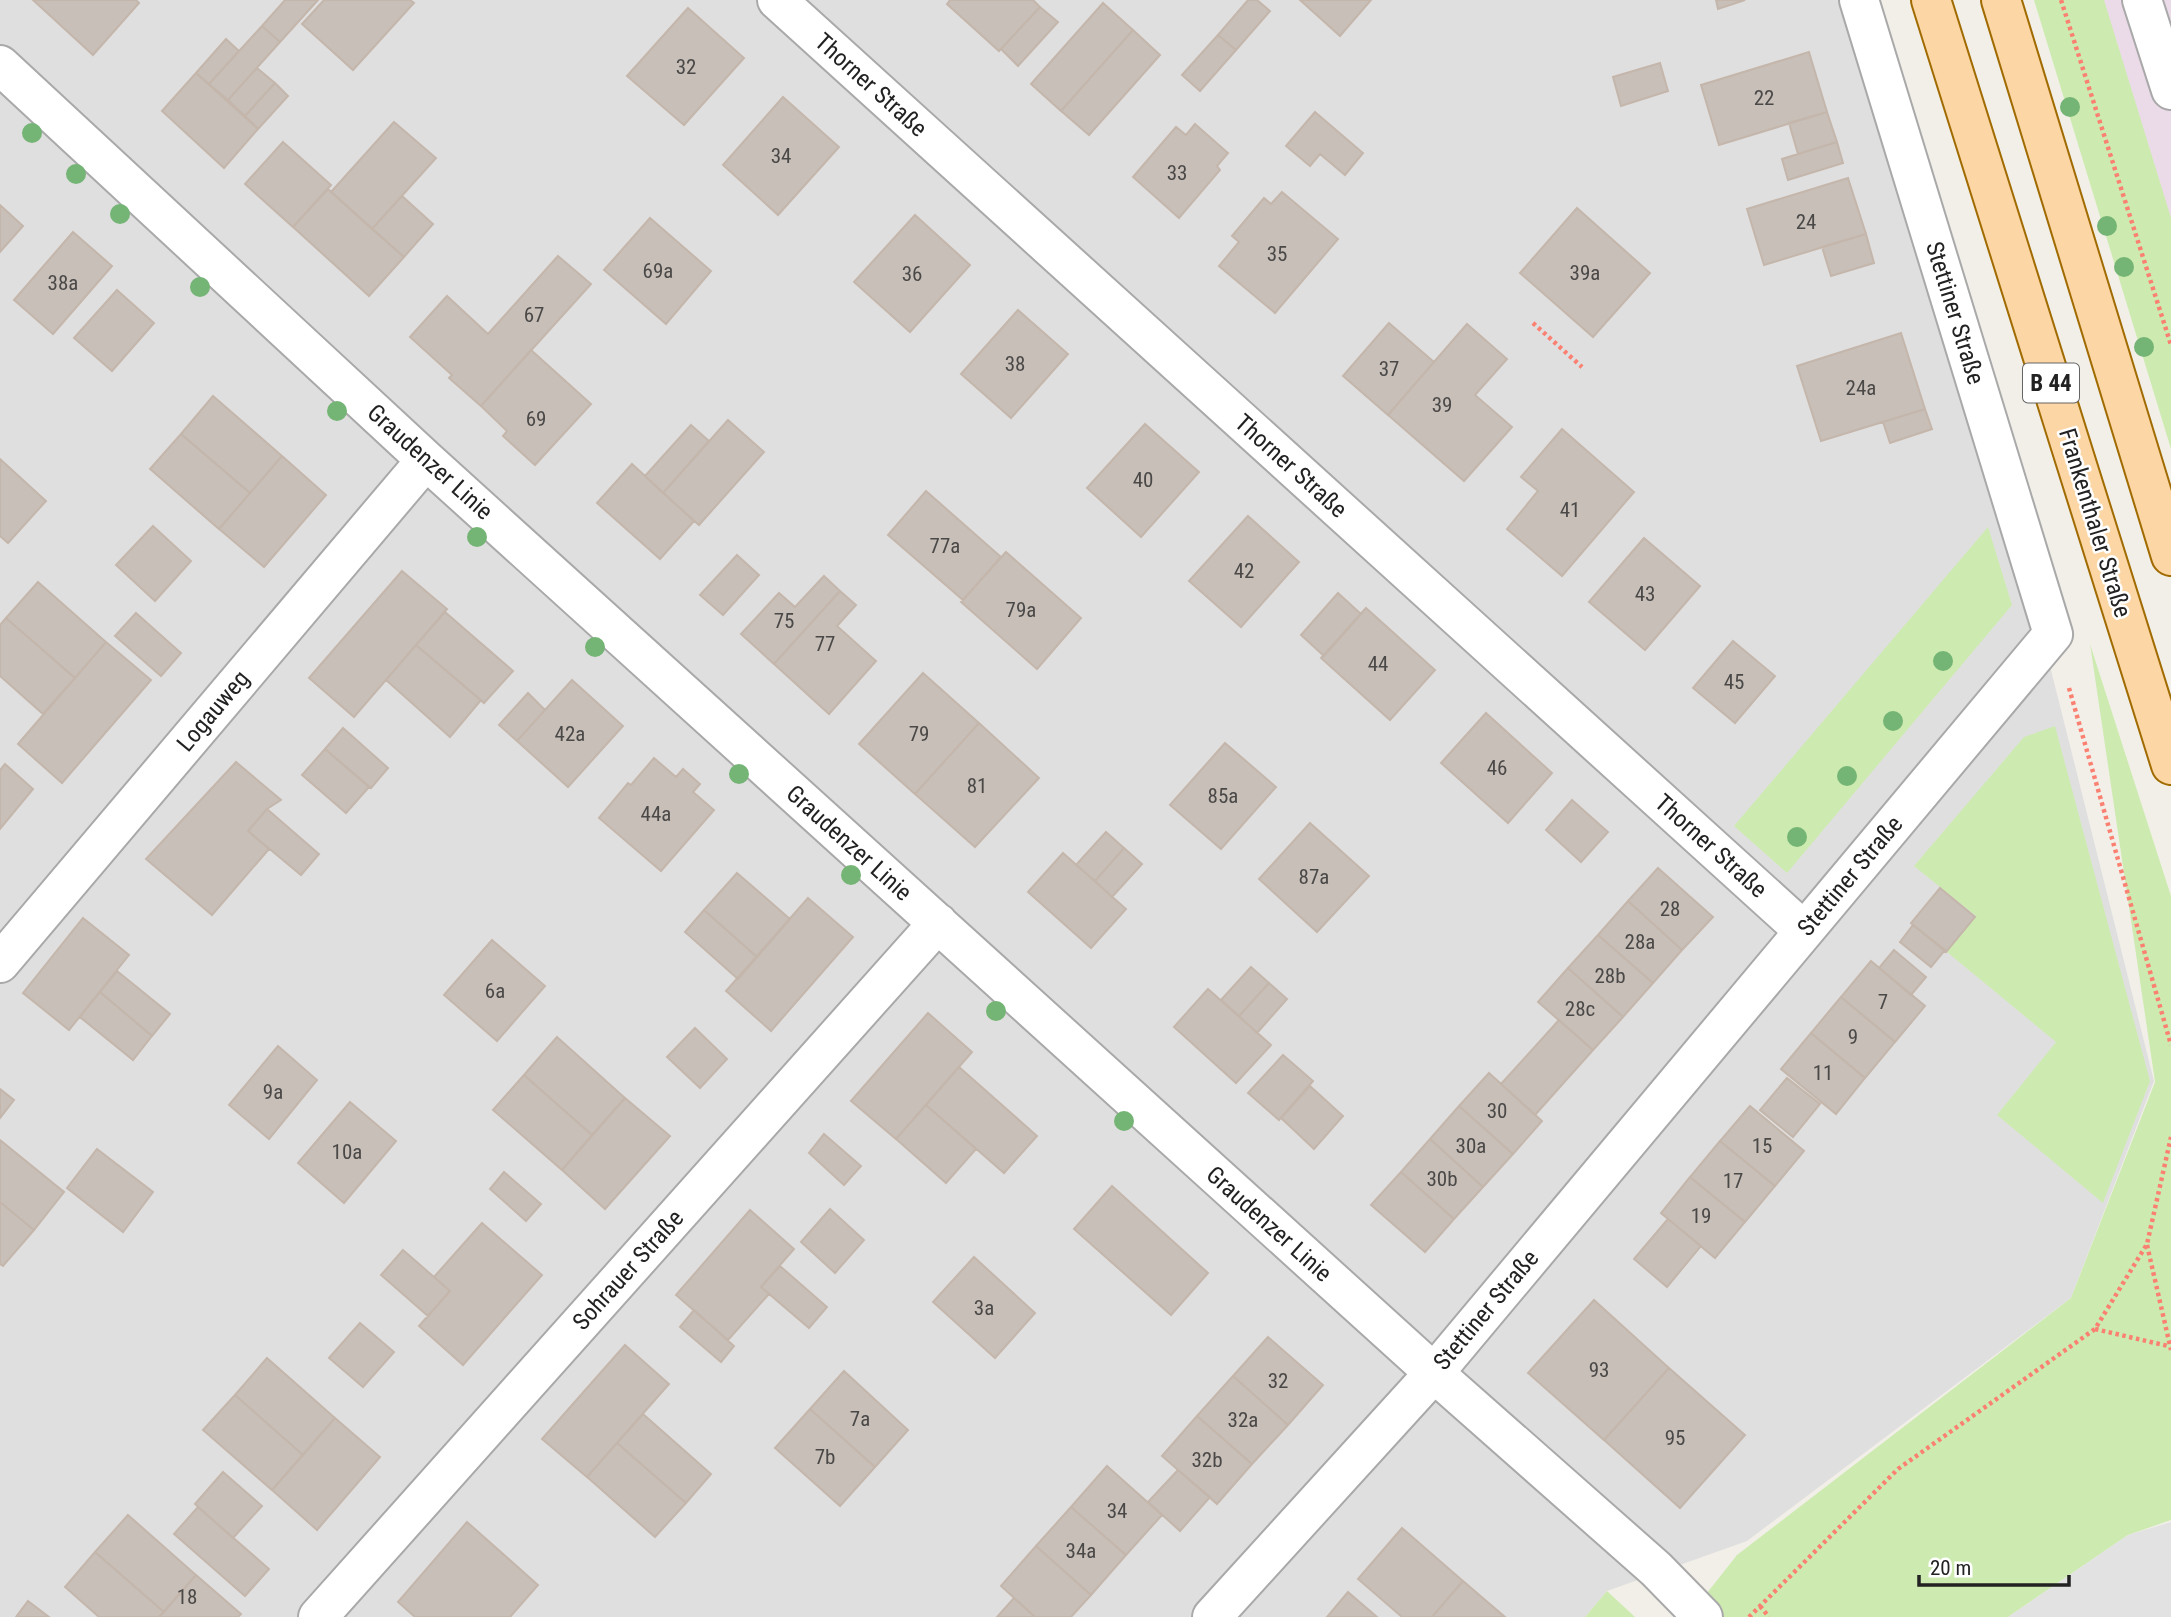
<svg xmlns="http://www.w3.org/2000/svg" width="2171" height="1617" viewBox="0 0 2171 1617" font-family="'Roboto Condensed',sans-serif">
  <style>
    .residential { fill: #e0dfdf }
    .industrial { fill: #ebdbe8 }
    .grass { fill: #cdebb0 }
    .parking { fill: #e2e2e2 }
    .building { fill: #c7bfb8; stroke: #c4b6ab; stroke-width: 2 }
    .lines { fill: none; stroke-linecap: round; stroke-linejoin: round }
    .minor-casing { stroke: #a9a9a9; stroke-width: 42 }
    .major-casing { stroke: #a06b00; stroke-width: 42 }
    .path { stroke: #fa8072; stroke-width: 4.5; stroke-dasharray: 3.5 3.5; stroke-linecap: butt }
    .minor { stroke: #fff; stroke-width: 38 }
    .major { stroke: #fcd6a4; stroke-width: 38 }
    .tree { fill: #74b475 }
    .labels { text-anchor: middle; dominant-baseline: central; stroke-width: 5; stroke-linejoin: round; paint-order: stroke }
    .number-label { font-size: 21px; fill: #4b4948 }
    .shield { fill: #fff; stroke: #646464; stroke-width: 2 }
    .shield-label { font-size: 23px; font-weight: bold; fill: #222 }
    .street-label { font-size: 24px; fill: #222; stroke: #fff }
  </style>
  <rect width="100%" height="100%" fill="#f2efe9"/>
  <path class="residential" d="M0 0H1847L2041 630 2154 1081 2071 1298 1747 1541 1607 1591 1585 1617H0Z"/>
  <path class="industrial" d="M2097 0H2171V243Z"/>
  <path class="grass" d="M2034 0H2104L2171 218V449Z
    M1988 527 2012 605 1787 873 1734 826Z
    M2090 644 2171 896V1520L2128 1535 2008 1617H1688L1737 1555 2071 1298 2155 1082Z
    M2055 726 2150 1081 2103 1203 1997 1115 2056 1042 1947 952 1976 916 1914 866 2024 737Z
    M1607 1591 1635 1617H1585Z"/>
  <path class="parking" d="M2171 1522V1617H2008L2128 1535Z"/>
  <path class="building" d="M33 0H136L139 3 93 55Z
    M285 0H318L280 42 262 26Z
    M324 0H410L414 3 353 70 302 24Z
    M950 0H1033L1040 7 999 51 947 4Z
    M1248 0H1257L1270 11 1236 50 1218 35Z
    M1300 0H1371L1340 36Z
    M1716 0H1745L1718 9Z
    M1103 3 1133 30 1061 111 1031 84Z
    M1040 7 1058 22 1018 66 1001 49Z
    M688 8 744 58 684 125 627 76Z
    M262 26 280 42 228 100 209 84Z
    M1133 30 1160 55 1089 135 1061 111Z
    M1218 35 1236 50 1200 91 1182 75Z
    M226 39 239 51 209 84 196 73Z
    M1809 52 1827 112 1719 145 1701 85Z
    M1660 63 1668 91 1621 106 1613 77Z
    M257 68 275 83 245 116 228 100Z
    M196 73 258 129 224 168 162 111Z
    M275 83 288 96 258 129 245 116Z
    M783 97 839 147 778 215 723 165Z
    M1315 112 1363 153 1345 175 1320 154 1310 166 1286 146Z
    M1827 112 1837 142 1798 154 1789 123Z
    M394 122 436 158 372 229 331 192Z
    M1195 124 1228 153 1217 166 1220 170 1179 218 1133 177 1176 127 1186 135Z
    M283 142 331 185 293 227 245 184Z
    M1837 142 1843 163 1788 180 1782 159Z
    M1848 178 1866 234 1764 265 1747 209Z
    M328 189 404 257 369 296 293 227Z
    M1282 192 1338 239 1275 313 1219 266 1239 242 1232 236 1264 198 1271 204Z
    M402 196 433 224 404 257 372 229Z
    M0 205 23 226 0 252Z
    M1577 208 1650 273 1593 337 1520 273Z
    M915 215 970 265 910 332 854 282Z
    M650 218 711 271 666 324 604 270Z
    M73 232 112 266 53 334 14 300Z
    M1866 234 1874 263 1831 276 1822 247Z
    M558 256 591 284 481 406 449 378 452 375 410 337 447 296 488 334Z
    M117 290 154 323 112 371 74 338Z
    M1018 310 1068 354 1011 418 961 374Z
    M1389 323 1434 362 1388 415 1343 376Z
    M1467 324 1507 359 1475 395 1512 427 1464 481 1388 415Z
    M1901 333 1925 409 1821 441 1797 366Z
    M531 350 591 404 535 465 503 436 507 431 481 406Z
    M213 396 282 456 250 493 181 434Z
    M1925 409 1932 429 1890 443 1883 422Z
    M728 420 764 452 699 525 663 493Z
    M1145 424 1199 472 1141 537 1087 488Z
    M691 425 709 441 663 493 645 476Z
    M1562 429 1634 492 1562 576 1507 529 1538 491 1521 477Z
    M181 434 250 493 219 529 150 469Z
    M282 456 326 495 264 567 219 529Z
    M0 459 46 501 8 543 0 536Z
    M632 464 694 521 660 559 597 503Z
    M926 491 1001 557 963 600 888 535Z
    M1248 516 1299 562 1241 627 1189 581Z
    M153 526 191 561 155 601 116 565Z
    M1644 538 1700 586 1645 650 1589 602Z
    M1006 552 1081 618 1037 669 961 602Z
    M737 555 759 575 723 615 700 595Z
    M402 571 447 609 354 717 309 678Z
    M824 576 840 591 774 664 741 634 779 593 795 607Z
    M38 582 106 642 75 678 6 618Z
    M840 591 856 605 837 626 876 661 829 714 774 664Z
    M1338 593 1361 614 1324 656 1301 635Z
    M1366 608 1435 670 1390 720 1321 658Z
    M445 612 513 671 484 703 416 645Z
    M136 613 181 653 161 676 115 636Z
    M6 618 75 678 43 714 0 676V625Z
    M1733 641 1775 676 1735 723 1693 688Z
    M106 642 151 680 62 783 18 744Z
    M416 645 481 700 450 737 386 680Z
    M923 673 979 723 915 794 859 744Z
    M572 680 623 726 568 787 517 741Z
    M528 693 545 710 517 741 499 725Z
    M1486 713 1552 773 1508 823 1441 763Z
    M979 723 1039 778 975 847 915 794Z
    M343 728 388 768 371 788 325 749Z
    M1225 743 1276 787 1221 849 1170 805Z
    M325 749 369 787 346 813 302 775Z
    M654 758 676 777 683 769 700 784 693 792 714 810 661 871 599 818 628 783 631 785Z
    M236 762 281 800 267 809 248 831 269 849 212 915 146 859Z
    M5 764 33 789 0 829V770Z
    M1572 800 1608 832 1581 862 1546 830Z
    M267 809 319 854 301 875 248 831Z
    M1310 823 1369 876 1317 932 1259 879Z
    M1106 832 1124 848 1095 881 1076 865Z
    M1124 848 1142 864 1112 897 1095 881Z
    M1063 853 1126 909 1091 948 1028 892Z
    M1658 868 1713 917 1682 950 1628 901Z
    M737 873 790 919 757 957 704 910Z
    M1940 888 1975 917 1946 952 1911 923Z
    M808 898 853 937 771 1031 726 991Z
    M1628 901 1682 950 1653 983 1598 935Z
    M704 910 757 957 738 979 685 932Z
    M83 918 129 955 69 1030 23 993Z
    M1913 925 1945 950 1931 967 1900 942Z
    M1598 935 1653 983 1623 1017 1568 968Z
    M492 940 545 986 497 1041 444 995Z
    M1894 950 1926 977 1911 995 1879 968Z
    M1871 961 1925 1006 1895 1042 1841 997Z
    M1251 967 1269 983 1239 1016 1221 1000Z
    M1568 968 1623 1017 1593 1050 1538 1002Z
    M117 971 170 1014 152 1036 100 992Z
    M1269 983 1287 999 1257 1033 1239 1016Z
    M1208 989 1271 1045 1236 1083 1174 1027Z
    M100 992 152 1036 133 1060 80 1017Z
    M1841 997 1895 1042 1865 1078 1811 1033Z
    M928 1013 972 1052 896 1139 851 1101Z
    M1559 1020 1593 1050 1535 1115 1501 1084Z
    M695 1028 727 1059 700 1088 667 1057Z
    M1811 1033 1865 1078 1836 1114 1781 1069Z
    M557 1037 625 1098 592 1135 524 1075Z
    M278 1046 317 1080 269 1139 229 1105Z
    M1283 1055 1313 1081 1279 1120 1248 1093Z
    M959 1067 1037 1136 1004 1173 926 1105Z
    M1489 1073 1542 1121 1513 1154 1459 1106Z
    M524 1075 592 1135 562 1170 493 1110Z
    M1787 1078 1820 1104 1793 1137 1760 1110Z
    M1310 1086 1343 1116 1314 1149 1281 1118Z
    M0 1089 14 1100 0 1118Z
    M625 1098 670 1136 605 1209 562 1170Z
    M350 1102 396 1141 344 1203 298 1163Z
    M926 1105 976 1149 946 1183 896 1139Z
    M1459 1106 1513 1154 1483 1187 1430 1139Z
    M1750 1106 1804 1151 1775 1186 1720 1141Z
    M824 1134 861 1166 844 1185 809 1153Z
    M1430 1139 1483 1187 1454 1219 1401 1172Z
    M0 1140 64 1192 34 1230 0 1202Z
    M1720 1141 1775 1186 1745 1222 1690 1177Z
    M97 1149 153 1192 123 1232 67 1188Z
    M504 1172 541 1204 526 1221 490 1189Z
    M1401 1172 1454 1219 1425 1252 1371 1205Z
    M1690 1177 1745 1222 1715 1258 1661 1213Z
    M1112 1186 1208 1273 1171 1315 1074 1229Z
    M0 1202 34 1230 3 1266 0 1264Z
    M830 1209 864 1240 835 1273 801 1242Z
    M750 1210 794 1249 761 1287 769 1294 728 1340 676 1295Z
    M1668 1219 1701 1246 1667 1287 1634 1259Z
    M482 1223 542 1275 463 1365 419 1326 450 1291 434 1277Z
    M403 1250 450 1291 428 1316 381 1275Z
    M974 1257 1035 1313 995 1358 933 1302Z
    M780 1266 827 1307 809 1328 761 1287Z
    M1594 1300 1669 1368 1604 1440 1528 1373Z
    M694 1310 734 1346 721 1362 680 1327Z
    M360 1323 394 1352 363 1387 329 1358Z
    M1268 1337 1323 1385 1288 1425 1233 1376Z
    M625 1345 669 1384 587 1477 542 1439Z
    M267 1358 335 1418 303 1455 235 1395Z
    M1669 1368 1745 1435 1680 1508 1604 1440Z
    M844 1371 908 1430 875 1467 810 1409Z
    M1233 1376 1288 1425 1252 1464 1197 1416Z
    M235 1395 303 1455 272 1490 203 1430Z
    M810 1409 875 1467 840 1506 775 1448Z
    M643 1414 711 1474 686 1503 617 1443Z
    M1197 1416 1252 1464 1217 1504 1162 1456Z
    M335 1418 380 1457 317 1530 272 1490Z
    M617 1443 686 1503 655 1537 587 1477Z
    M1107 1466 1162 1515 1126 1555 1071 1507Z
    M1178 1470 1210 1497 1180 1531 1148 1502Z
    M223 1472 262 1506 233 1538 195 1504Z
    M198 1507 269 1569 245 1596 174 1534Z
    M1071 1507 1126 1555 1091 1595 1036 1546Z
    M128 1515 196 1575 164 1612 95 1552Z
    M467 1522 538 1585 510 1617H415L398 1602Z
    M1402 1528 1463 1581 1432 1617H1402L1358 1579Z
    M1036 1546 1091 1595 1071 1617H1035L1001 1586Z
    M95 1552 164 1612 159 1617H99L65 1587Z
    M196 1575 241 1614 238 1617H159Z
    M1463 1581 1505 1617H1432Z
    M1348 1592 1377 1617H1327Z
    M1014 1598 1035 1617H997Z
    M28 1601 49 1617H16Z"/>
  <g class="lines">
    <g class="minor-casing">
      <path id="minor" d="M777 0 1804 931
        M2142 0 2171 90
        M0 65 426 460 1434 1373 1656 1569 1703 1617
        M0 963 426 460
        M318 1617 938 923
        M1212 1617 1434 1373 2053 634 1859 0"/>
    </g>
    <g class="major-casing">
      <path id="major" d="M1931 0 2171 765
        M2001 0 2171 556"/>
    </g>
    <path class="path" d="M2061 0 2171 345
      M1533 323 1582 367
      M2069 688 2171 1045
      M2147 1245 2171 1350
      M2095 1329 2168 1346
      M1760 1606 1769 1617
      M1749 1617 1898 1469 2095 1329 2147 1244 2171 1137"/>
    <use href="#minor" class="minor"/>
    <use href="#major" class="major"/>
  </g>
  <g class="tree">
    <circle cx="2070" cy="107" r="10"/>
    <circle cx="32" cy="133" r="10"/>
    <circle cx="76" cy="174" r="10"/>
    <circle cx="120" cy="214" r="10"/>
    <circle cx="2107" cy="226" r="10"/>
    <circle cx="2124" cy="267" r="10"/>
    <circle cx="200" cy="287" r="10"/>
    <circle cx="2144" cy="347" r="10"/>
    <circle cx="337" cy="411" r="10"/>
    <circle cx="477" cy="537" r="10"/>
    <circle cx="595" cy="647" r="10"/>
    <circle cx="1943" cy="661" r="10"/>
    <circle cx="1893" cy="721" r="10"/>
    <circle cx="739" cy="774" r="10"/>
    <circle cx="1847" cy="776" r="10"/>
    <circle cx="1797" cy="837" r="10"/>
    <circle cx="851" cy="875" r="10"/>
    <circle cx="996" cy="1011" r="10"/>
    <circle cx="1124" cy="1121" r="10"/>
  </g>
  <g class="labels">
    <g class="number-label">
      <text x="686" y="67">32</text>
      <text x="1764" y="98">22</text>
      <text x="781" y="156">34</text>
      <text x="1177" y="173">33</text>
      <text x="1806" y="222">24</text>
      <text x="1277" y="254">35</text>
      <text x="658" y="271">69a</text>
      <text x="1585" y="273">39a</text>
      <text x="912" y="274">36</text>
      <text x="63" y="283">38a</text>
      <text x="534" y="315">67</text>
      <text x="1015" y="364">38</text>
      <text x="1389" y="369">37</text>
      <text x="1861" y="388">24a</text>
      <text x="1442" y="405">39</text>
      <text x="536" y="419">69</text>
      <text x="1143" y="480">40</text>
      <text x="1570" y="510">41</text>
      <text x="945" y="546">77a</text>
      <text x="1244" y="571">42</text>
      <text x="1645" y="594">43</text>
      <text x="1021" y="610">79a</text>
      <text x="784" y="621">75</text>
      <text x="825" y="644">77</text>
      <text x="1378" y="664">44</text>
      <text x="1734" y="682">45</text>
      <text x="570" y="734">42a</text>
      <text x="919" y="734">79</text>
      <text x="1497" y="768">46</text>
      <text x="977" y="786">81</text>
      <text x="1223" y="796">85a</text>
      <text x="656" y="814">44a</text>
      <text x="1314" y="877">87a</text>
      <text x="1670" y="909">28</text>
      <text x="1640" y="942">28a</text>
      <text x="1610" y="976">28b</text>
      <text x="495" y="991">6a</text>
      <text x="1883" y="1002">7</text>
      <text x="1580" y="1009">28c</text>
      <text x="1853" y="1037">9</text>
      <text x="1823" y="1073">11</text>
      <text x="273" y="1092">9a</text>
      <text x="1497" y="1111">30</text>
      <text x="1471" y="1146">30a</text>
      <text x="1762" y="1146">15</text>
      <text x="347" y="1152">10a</text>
      <text x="1442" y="1179">30b</text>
      <text x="1733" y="1181">17</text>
      <text x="1701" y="1216">19</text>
      <text x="984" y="1308">3a</text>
      <text x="1599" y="1370">93</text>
      <text x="1278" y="1381">32</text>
      <text x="860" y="1419">7a</text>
      <text x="1243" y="1420">32a</text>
      <text x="1675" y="1438">95</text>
      <text x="825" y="1457">7b</text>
      <text x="1207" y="1460">32b</text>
      <text x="1117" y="1511">34</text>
      <text x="1081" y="1551">34a</text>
      <text x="187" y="1597">18</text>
    </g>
    <rect class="shield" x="2023" y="363.5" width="56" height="39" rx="5"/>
    <g class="shield-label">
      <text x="2051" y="383">B 44</text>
    </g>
    <g class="street-label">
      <text transform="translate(871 85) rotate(42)">Thorner Straße</text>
      <text transform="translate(1955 313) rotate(73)">Stettiner Straße</text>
      <text transform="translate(430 462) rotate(42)">Graudenzer Linie</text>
      <text transform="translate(1291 466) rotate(42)">Thorner Straße</text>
      <text transform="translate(2095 523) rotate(73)">Frankenthaler Straße</text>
      <text transform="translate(213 711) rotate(-50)">Logauweg</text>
      <text transform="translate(849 843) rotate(42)">Graudenzer Linie</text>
      <text transform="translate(1711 846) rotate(42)">Thorner Straße</text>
      <text transform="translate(1850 876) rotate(-50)">Stettiner Straße</text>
      <text transform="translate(1269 1224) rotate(42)">Graudenzer Linie</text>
      <text transform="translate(628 1270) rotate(-48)">Sohrauer Straße</text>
      <text transform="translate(1486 1310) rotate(-50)">Stettiner Straße</text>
    </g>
  </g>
  <path d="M1919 1575v10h150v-10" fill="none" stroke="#222222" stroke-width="3.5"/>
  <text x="1930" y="1575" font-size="21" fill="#222222" stroke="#ffffff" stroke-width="5" paint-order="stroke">20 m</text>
</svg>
